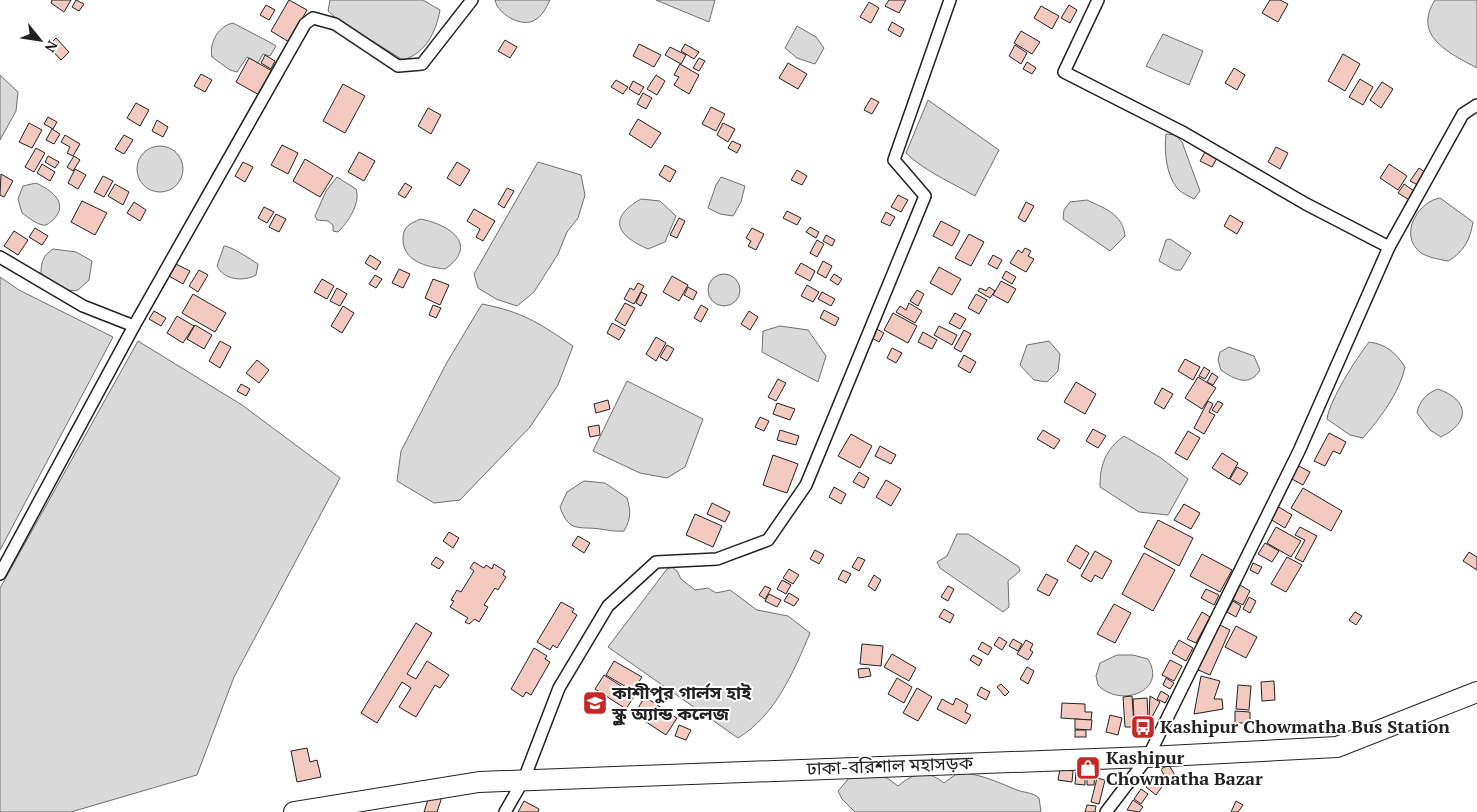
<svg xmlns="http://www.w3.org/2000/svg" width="1477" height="812" viewBox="0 0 1477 812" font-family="'PT Serif','Noto Sans Bengali',serif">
<rect width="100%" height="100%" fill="#fff"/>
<g fill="#d9d9d9" stroke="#6f6f6f">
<path d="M330 0H423L440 10C436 32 426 53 403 60L337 19 328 11Z"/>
<path d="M495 0H550C546 8 542 17 533 21 520 27 497 13 495 0Z"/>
<polygon points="656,0 715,0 709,22"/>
<path d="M1435 0H1477V68C1449 53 1412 36 1435 0Z"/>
<path d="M233 23 273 44 276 46 270 56 263 54 258 63 247 57 237 72 230 70 212 57C209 43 218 26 233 23Z"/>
<polygon points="797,26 816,37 824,48 815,64 797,58 785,48"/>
<polygon points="1163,34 1203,51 1189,85 1146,66"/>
<polygon points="0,75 18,92 16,111 0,140"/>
<path d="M928 100 999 150 975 196C952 183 923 170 906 153Z"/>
<path d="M1166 134 1176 135 1182 142 1200 191 1194 199C1189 196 1181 193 1177 188 1166 174 1164 151 1166 134Z"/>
<circle cx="160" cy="169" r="23"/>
<polygon points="538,162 581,175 585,195 578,218 567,232 558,254 534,292 517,306 496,299 478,288 474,274"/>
<path d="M337 177 356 189C361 203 348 222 338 232L333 231V225L328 221 317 220 315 216 326 191Z"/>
<polygon points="721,177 745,186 741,202 733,216 720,214 708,208 716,185"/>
<path d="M36 183C51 190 70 203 53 220 50 222 47 226 43 225 36 224 28 217 22 213L18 199 23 186Z"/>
<path d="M1440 198 1473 222C1470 240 1464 252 1448 261 1438 259 1422 257 1416 248 1401 230 1420 201 1440 198Z"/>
<path d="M641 199 660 201 676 216 665 242 648 249C618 236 606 219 641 199Z"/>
<path d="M1087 200C1104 208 1123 214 1125 236L1110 251 1063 219 1064 210 1070 202Z"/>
<path d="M420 219C449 224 480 245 445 269 426 267 403 261 403 239 403 226 410 224 420 219Z"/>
<polygon points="1170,239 1191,253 1181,270 1175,270 1159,261 1166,240"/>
<path d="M224 246C231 246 250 259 258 264L256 275C243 282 224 280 217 266Z"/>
<path d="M53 249 76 252 92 261 89 280 78 290C65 293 50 282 41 273 41 261 44 255 53 249Z"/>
<circle cx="724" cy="290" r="16"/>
<polygon points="0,277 19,290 113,337 0,550"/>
<path d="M482 304C523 312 539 323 573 346L558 385 530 427 460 500 434 503 397 481 401 451 446 364Z"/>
<polygon points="780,326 808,330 826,356 818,382 762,352 763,331"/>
<polygon points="138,341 242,405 340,478 234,677 197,775 71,812 0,812 0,588"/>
<polygon points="1049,341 1060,354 1058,371 1047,382 1034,380 1020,365 1027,345"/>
<path d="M1369 342C1386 344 1396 353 1405 367 1399 394 1380 418 1363 438L1350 435 1327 419C1330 399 1356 359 1369 342Z"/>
<path d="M1229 347 1254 356 1260 370C1250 387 1235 380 1221 370L1218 360 1220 352Z"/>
<polygon points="627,381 703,419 685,467 667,478 640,473 593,451"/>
<path d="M1438 389C1469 400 1471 422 1441 437L1430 430 1417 413C1419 401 1427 393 1438 389Z"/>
<path d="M1124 436 1161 458 1188 479 1168 515 1139 512 1100 487C1100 465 1105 450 1124 436Z"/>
<path d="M584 481 605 483 627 498C631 511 631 519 624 531 615 532 608 530 600 529 578 526 569 533 560 507L567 492Z"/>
<polygon points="957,534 968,534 1019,567 1020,571 1008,581 1009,607 1003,612 940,568 937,562 947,556"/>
<path d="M672 567 677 571 681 579 695 590 708 588 716 593 730 590 757 610 788 616 810 633C794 671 775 716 738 738L608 647 667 569Z"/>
<path d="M1117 655H1133L1148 659C1168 692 1119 708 1098 685L1096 676 1100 663Z"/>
<path d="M861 771 887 778 898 786C915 772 926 769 944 783L959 772C983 775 995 781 1017 790 1025 793 1032 792 1039 798L1041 812H855L842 799 838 791 849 778Z"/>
</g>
<g fill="#f3c9c0" stroke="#222">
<polygon points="52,0 71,0 64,12 51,3"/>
<polygon points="76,0 84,4 79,11 72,7"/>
<polygon points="289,0 307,10 289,42 271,31"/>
<polygon points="889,0 906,0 899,13 885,6"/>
<polygon points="1270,0 1280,0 1288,4 1278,22 1262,13"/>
<polygon points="869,2 879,8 871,23 860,17"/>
<polygon points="266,5 275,10 269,20 260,15"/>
<polygon points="1069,5 1077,10 1070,23 1061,18"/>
<polygon points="1041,6 1059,16 1052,29 1034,18"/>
<polygon points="892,22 904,29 900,37 888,30"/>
<polygon points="1021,31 1040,42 1032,54 1014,43"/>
<polygon points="56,38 69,52 61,60 48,46"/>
<polygon points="505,40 517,47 510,58 498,51"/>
<polygon points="639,44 661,55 654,67 633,56"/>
<polygon points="685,44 699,52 694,59 681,51"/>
<polygon points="1015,45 1027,53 1021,64 1009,56"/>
<polygon points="670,47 686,55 681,64 665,55"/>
<polygon points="1343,54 1360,64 1345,91 1328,81"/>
<polygon points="265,55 275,61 271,69 261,63"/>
<polygon points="249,58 274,72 261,96 236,82"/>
<polygon points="699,58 705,61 699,71 693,68"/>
<polygon points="1027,62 1036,68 1032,74 1023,69"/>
<polygon points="788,63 807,74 798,89 779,78"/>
<polygon points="680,64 699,75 689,94 674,85 679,77 674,75"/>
<polygon points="1234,68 1245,75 1237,90 1225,83"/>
<polygon points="201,74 212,80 205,92 194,86"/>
<polygon points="656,75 665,81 657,95 647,89"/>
<polygon points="1360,79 1373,87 1363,105 1349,97"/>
<polygon points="616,80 628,87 623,94 611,87"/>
<polygon points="633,81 644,87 639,95 629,89"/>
<polygon points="1382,82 1393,89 1381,108 1370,100"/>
<polygon points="343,84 365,96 345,133 323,121"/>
<polygon points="643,93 652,98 646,109 637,104"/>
<polygon points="871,98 879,102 872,114 864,110"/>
<polygon points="136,103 149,110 140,126 127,118"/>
<polygon points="711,107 725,114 716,131 702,124"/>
<polygon points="428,108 441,115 431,134 418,126"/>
<polygon points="48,117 57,122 53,129 44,124"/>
<polygon points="638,119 661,133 651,148 629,134"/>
<polygon points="157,120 168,127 163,137 152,131"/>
<polygon points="29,123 42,130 32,148 19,142"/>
<polygon points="723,123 735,129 728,142 717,135"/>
<polygon points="52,129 60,134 54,144 46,140"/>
<polygon points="65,135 80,144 73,156 67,153 70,147 61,142"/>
<polygon points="124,135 133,140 124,154 115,149"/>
<polygon points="732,141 741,145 737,153 728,148"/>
<polygon points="282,145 298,153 288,174 271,165"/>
<polygon points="1276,147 1288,153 1280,169 1268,162"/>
<polygon points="36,148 45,153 34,172 25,167"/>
<polygon points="359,152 375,161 364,181 348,172"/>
<polygon points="1205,152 1217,158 1212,167 1200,161"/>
<polygon points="48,156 59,162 55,168 45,162"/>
<polygon points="74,156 80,160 73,171 67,167"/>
<polygon points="305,159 333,176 320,197 293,181"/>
<polygon points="243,162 253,167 245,182 235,176"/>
<polygon points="457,162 470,170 460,186 447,178"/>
<polygon points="42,164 55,172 50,181 37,173"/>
<polygon points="1389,164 1407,176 1398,190 1380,178"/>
<polygon points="665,165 676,171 670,182 659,175"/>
<polygon points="1419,168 1426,173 1418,185 1410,181"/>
<polygon points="75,169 86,175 78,189 68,183"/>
<polygon points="797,170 807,176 802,185 791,180"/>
<polygon points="1,174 13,181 4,197 0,195"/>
<polygon points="103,176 113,181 104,197 94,192"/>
<polygon points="405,183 412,187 405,198 398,194"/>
<polygon points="115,184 129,192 123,205 108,196"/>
<polygon points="1404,184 1417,193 1411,201 1398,193"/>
<polygon points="507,188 514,191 504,208 498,204"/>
<polygon points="898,195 908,200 901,212 891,207"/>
<polygon points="82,201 107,213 95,235 71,222"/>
<polygon points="134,202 146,210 140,221 127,213"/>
<polygon points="1026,202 1034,206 1025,222 1018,218"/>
<polygon points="264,207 274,212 267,223 258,218"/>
<polygon points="474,209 495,221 483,241 476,237 480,229 467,221"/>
<polygon points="787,211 801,218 797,225 783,218"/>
<polygon points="886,212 895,217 890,226 881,222"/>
<polygon points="276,214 286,219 279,232 269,227"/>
<polygon points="1230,215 1243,223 1237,234 1224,226"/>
<polygon points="679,218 685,221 677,238 670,235"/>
<polygon points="941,221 960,231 952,246 933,236"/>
<polygon points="810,227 819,232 816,238 806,232"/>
<polygon points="35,228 48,236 42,245 29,237"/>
<polygon points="752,228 764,234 756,250 748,246 751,241 746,238"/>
<polygon points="14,231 28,240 18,255 4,246"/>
<polygon points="969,234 984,242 971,266 955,258"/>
<polygon points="826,235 835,240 832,246 823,241"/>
<polygon points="817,240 824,244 817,257 810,253"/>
<polygon points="1025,248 1031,251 1028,256 1034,259 1026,272 1010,263 1018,250 1022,253"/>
<polygon points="370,255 381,262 376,270 365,263"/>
<polygon points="993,255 1002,260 997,269 988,264"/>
<polygon points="823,261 832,266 826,278 817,273"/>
<polygon points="801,263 815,271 810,281 795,273"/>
<polygon points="176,264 190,271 183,284 169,276"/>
<polygon points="939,267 961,279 952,295 930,283"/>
<polygon points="399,269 410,274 403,288 392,283"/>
<polygon points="199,270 208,275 198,292 189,286"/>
<polygon points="1006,271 1016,277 1012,284 1002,278"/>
<polygon points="834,274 842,279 838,285 830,280"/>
<polygon points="375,275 382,279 376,288 369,284"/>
<polygon points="672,276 688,285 679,301 663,292"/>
<polygon points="322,279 334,286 327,299 314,292"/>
<polygon points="433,279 449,285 440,305 425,298"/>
<polygon points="1001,281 1016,289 1008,303 993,295"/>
<polygon points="638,283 644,286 634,304 624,299 630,288 634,290"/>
<polygon points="807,285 819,292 813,302 801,296"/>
<polygon points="688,287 697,292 693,300 684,295"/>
<polygon points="989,287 995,291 990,298 978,291 980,288 986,291"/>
<polygon points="337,288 347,294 340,306 330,301"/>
<polygon points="917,290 924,294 918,306 910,301"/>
<polygon points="641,292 647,295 641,306 636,303"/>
<polygon points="822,292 835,299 831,306 818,299"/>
<polygon points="193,294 226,313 215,332 182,313"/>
<polygon points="976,294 987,300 979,314 968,308"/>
<polygon points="625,303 635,308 625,326 615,320"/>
<polygon points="909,303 922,311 915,323 896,312 900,306 906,310"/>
<polygon points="433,305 441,308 436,318 429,315"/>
<polygon points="701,305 708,309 701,322 694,318"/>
<polygon points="343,306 354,313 342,333 331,326"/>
<polygon points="824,310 839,318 835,326 820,318"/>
<polygon points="154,311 166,318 161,326 149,319"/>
<polygon points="749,311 758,317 750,330 741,324"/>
<polygon points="893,313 917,326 908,343 884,330"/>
<polygon points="955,313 966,319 960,329 949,323"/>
<polygon points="177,316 194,326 183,343 167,333"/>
<polygon points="612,323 625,330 619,340 607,333"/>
<polygon points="195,325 212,335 204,349 187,339"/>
<polygon points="939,326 957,335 952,345 934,335"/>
<polygon points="875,328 884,333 879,342 870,337"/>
<polygon points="964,330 971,334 961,352 954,348"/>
<polygon points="923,332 937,340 932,349 918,342"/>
<polygon points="656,337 666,343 656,361 646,354"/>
<polygon points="220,341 231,347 220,368 209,361"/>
<polygon points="667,345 674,349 667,361 660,357"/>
<polygon points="892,348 902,353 896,363 887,358"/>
<polygon points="964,355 976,362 970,373 958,366"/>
<polygon points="1185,359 1200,367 1193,380 1178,371"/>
<polygon points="257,360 269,370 259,383 246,373"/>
<polygon points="1204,367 1210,371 1205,379 1199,376"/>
<polygon points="1212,373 1218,377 1213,385 1207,382"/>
<polygon points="1198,377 1216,388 1202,409 1185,398"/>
<polygon points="778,379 786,383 776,401 768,397"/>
<polygon points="1076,382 1096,394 1085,414 1064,402"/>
<polygon points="241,384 250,389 246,396 237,391"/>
<polygon points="1162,388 1173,394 1164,409 1154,403"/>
<polygon points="608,400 610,409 596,413 594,404"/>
<polygon points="1208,401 1213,404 1209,412 1215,415 1204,434 1194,428"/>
<polygon points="1218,401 1223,404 1217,413 1212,410"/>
<polygon points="777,403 795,409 790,420 773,414"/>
<polygon points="760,417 769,421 764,431 755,427"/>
<polygon points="599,425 600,435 590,437 588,427"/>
<polygon points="1093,429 1106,436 1098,448 1086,441"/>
<polygon points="780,430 799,436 796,445 777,440"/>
<polygon points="1043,430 1060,440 1054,449 1037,439"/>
<polygon points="1188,431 1200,438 1187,460 1175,453"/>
<polygon points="1329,433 1346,442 1340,454 1333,451 1325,466 1314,461"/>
<polygon points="851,434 872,446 860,468 838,456"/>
<polygon points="880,446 896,455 891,464 875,456"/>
<polygon points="1222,453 1238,463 1229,479 1212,468"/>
<polygon points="773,455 798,464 787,493 763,485"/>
<polygon points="1297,465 1310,472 1303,485 1290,478"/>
<polygon points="1237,467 1248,473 1240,485 1230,479"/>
<polygon points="859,472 869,478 864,488 853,482"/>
<polygon points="886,480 901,489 891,506 876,497"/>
<polygon points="834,487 846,494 841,504 829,497"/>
<polygon points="1303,488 1342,511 1331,531 1291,508"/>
<polygon points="712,503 730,512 725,522 707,514"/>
<polygon points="1184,504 1200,513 1191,529 1174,520"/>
<polygon points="1277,506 1292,515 1285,528 1270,519"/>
<polygon points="695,514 722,526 713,547 686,535"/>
<polygon points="1158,520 1193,538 1179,566 1144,547"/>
<polygon points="1276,527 1301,541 1291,557 1267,543"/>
<polygon points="1300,527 1317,536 1303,562 1295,558 1305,540 1295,535"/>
<polygon points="449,532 459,538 453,548 443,541"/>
<polygon points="578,536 590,543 584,553 572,545"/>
<polygon points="1265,543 1279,551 1272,562 1258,554"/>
<polygon points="1076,545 1089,553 1080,569 1067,561"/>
<polygon points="815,550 824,555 819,564 810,559"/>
<polygon points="1095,551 1112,561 1102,579 1095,575 1091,582 1081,576"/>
<polygon points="1469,552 1477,557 1477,570 1463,561"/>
<polygon points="1144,553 1175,570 1153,611 1122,594"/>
<polygon points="1202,554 1232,570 1220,592 1190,576"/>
<polygon points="436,557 444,562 439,569 431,564"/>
<polygon points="858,557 865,560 859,571 852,567"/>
<polygon points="1287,557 1302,565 1286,592 1271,584"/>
<polygon points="474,562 484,568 486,565 492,569 494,564 505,571 503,575 506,577 498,590 495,588 484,605 488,607 479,622 475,619 469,624 465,622 468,618 450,607 454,601 451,600 457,590 461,592 474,571 470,568"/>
<polygon points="1253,563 1262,567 1258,574 1250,570"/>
<polygon points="789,569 799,575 793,584 783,578"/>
<polygon points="843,570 851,574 846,583 838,579"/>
<polygon points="1046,574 1058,580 1049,596 1037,590"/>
<polygon points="874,575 881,580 875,591 868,586"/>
<polygon points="782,580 791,585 786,594 777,589"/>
<polygon points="1240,585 1250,591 1243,605 1233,600"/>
<polygon points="765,586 771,589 765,599 759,595"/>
<polygon points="948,586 954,589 948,601 941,597"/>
<polygon points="1206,589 1219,595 1214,605 1201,598"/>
<polygon points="789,593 799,599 794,606 784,601"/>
<polygon points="769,594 781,600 777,607 765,601"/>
<polygon points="1249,597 1256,601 1250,613 1243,609"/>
<polygon points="1233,601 1241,606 1236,617 1227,612"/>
<polygon points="561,602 574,609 572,612 577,615 557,648 553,645 550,650 537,642"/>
<polygon points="1114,604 1131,613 1115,643 1097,634"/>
<polygon points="944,609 954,615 950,623 939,617"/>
<polygon points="1202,612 1210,617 1196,643 1187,639"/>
<polygon points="1355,612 1362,616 1356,625 1349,620"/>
<polygon points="416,623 432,633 407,674 416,679 427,661 449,675 440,688 435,685 416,717 399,707 411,688 402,682 377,723 361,713"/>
<polygon points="1218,624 1230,630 1210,675 1196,669"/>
<polygon points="1236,626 1257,637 1246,658 1225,647"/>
<polygon points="999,637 1007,642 1002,650 994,645"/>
<polygon points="1013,639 1022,644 1018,651 1009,646"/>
<polygon points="1026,640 1033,644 1030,650 1033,652 1028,660 1017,654"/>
<polygon points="1179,640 1193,648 1186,661 1172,653"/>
<polygon points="982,642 992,648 988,655 978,649"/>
<polygon points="862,644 883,646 881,666 860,664"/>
<polygon points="534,648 547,656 545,659 550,662 531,695 526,692 523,697 511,689"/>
<polygon points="892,654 916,668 909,681 884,667"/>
<polygon points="973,655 982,660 979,666 970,660"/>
<polygon points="1170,660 1182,666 1174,681 1162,675"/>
<polygon points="614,661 642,677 633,691 606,675"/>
<polygon points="1027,667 1034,671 1028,684 1020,679"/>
<polygon points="869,668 871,676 859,678 858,669"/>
<polygon points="604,675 635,695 626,709 595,689"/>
<polygon points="1201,676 1220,681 1214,699 1222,699 1223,709 1194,714"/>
<polygon points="897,678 912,687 904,703 888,694"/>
<polygon points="1166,678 1174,683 1170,689 1163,685"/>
<polygon points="1274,681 1275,700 1262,701 1261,682"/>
<polygon points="1001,684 1009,692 1005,696 997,687"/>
<polygon points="1238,685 1251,686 1249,710 1236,709"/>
<polygon points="981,687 990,692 986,700 977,695"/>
<polygon points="917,688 932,697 918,721 903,713"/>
<polygon points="1161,691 1169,696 1165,703 1157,699"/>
<polygon points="1132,696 1134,727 1125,727 1123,697"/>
<polygon points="1150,696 1160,702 1151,719 1149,718"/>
<polygon points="645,697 677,718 666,735 634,714"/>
<polygon points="956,698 968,705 965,712 971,715 966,724 937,709 942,699 953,705"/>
<polygon points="1147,698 1148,717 1134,718 1133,699"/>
<polygon points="1062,703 1085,704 1085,712 1092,712 1091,720 1061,718"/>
<polygon points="1235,711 1250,712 1250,723 1235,723"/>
<polygon points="1110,715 1122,718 1118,735 1106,732"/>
<polygon points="1075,719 1092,720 1091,730 1075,729"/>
<polygon points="679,725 691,730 686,740 675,736"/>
<rect x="1075" y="730" width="11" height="7"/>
<polygon points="307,748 310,762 317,760 321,777 297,782 291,751"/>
<polygon points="1169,765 1176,777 1167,782 1161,769"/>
<polygon points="1060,769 1073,771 1072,782 1058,780"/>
<polygon points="1076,772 1085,772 1085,785 1075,784"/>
<polygon points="1087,772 1095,772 1094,785 1087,785"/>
<polygon points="1154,776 1164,784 1156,795 1146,787"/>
<polygon points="1097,778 1105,780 1099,804 1091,802"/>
<polygon points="1141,789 1148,794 1141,804 1134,799"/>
<polygon points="431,790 443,794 437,812 424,812"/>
<polygon points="1133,800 1143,807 1139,812 1127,810"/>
<polygon points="524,801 539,809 538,812 518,812"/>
<polygon points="1236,801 1243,805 1238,812 1231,812"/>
<polygon points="1087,805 1096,806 1095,812 1085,812"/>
</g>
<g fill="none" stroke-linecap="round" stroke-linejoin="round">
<defs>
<g id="minor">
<polyline points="1098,0 1064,72 1184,133 1306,204 1389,247"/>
<polyline points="0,257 83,306 134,326"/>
<polyline points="0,574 134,326 305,24 313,18 335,24 398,66 422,64 472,0"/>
<polyline points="505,812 524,779 559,688 608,606 656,562 717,559 768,540 806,485 925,196 894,160 950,0"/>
<polyline points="1106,812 1148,757 1299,451 1389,247 1463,114 1477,105"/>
</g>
<polyline id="trunk" points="294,812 479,782 1148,757 1337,747 1477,692"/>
</defs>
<use href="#minor" stroke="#222" stroke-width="14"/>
<use href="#trunk" stroke="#222" stroke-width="22"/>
<use href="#minor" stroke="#fff" stroke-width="11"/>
<use href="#trunk" stroke="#fff" stroke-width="20"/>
</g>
<defs>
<symbol id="school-square" viewBox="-11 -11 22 22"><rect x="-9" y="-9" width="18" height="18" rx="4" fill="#c62828" stroke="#fff"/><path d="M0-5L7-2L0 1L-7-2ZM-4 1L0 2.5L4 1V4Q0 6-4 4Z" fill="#fff"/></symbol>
<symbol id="bus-square" viewBox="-11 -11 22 22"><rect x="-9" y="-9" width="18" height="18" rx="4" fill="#c62828" stroke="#fff"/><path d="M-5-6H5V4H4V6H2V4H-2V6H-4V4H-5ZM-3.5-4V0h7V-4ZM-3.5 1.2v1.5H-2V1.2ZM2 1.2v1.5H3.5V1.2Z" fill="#fff"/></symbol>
<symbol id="shop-square" viewBox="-11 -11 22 22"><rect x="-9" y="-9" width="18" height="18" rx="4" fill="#c62828" stroke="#fff"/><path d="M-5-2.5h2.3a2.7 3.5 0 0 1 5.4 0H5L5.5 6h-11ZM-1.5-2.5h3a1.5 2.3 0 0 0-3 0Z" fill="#fff"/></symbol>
</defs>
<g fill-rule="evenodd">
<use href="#school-square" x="581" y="689" width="28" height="28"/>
<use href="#bus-square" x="1129" y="713" width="28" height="28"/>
<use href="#shop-square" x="1074" y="754" width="28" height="28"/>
</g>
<g text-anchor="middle" stroke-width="4" stroke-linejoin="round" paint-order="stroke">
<g font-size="18" font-weight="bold" fill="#222" stroke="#fff" text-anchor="start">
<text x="612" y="699">কাশীপুর গার্লস হাই<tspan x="612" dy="21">স্কুল অ্যান্ড কলেজ</tspan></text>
<text x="1160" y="733">Kashipur Chowmatha Bus Station</text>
<text x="1106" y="764">Kashipur<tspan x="1106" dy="21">Chowmatha Bazar</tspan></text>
</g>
<g font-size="18" fill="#222" stroke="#fff">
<text transform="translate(890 766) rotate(-2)" y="6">ঢাকা-বরিশাল মহাসড়ক</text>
</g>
</g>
<g transform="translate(40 40) rotate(120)" stroke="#ffffff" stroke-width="4" paint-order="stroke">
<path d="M0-4L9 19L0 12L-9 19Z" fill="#222222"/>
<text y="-8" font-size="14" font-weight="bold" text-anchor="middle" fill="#222222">N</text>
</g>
</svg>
